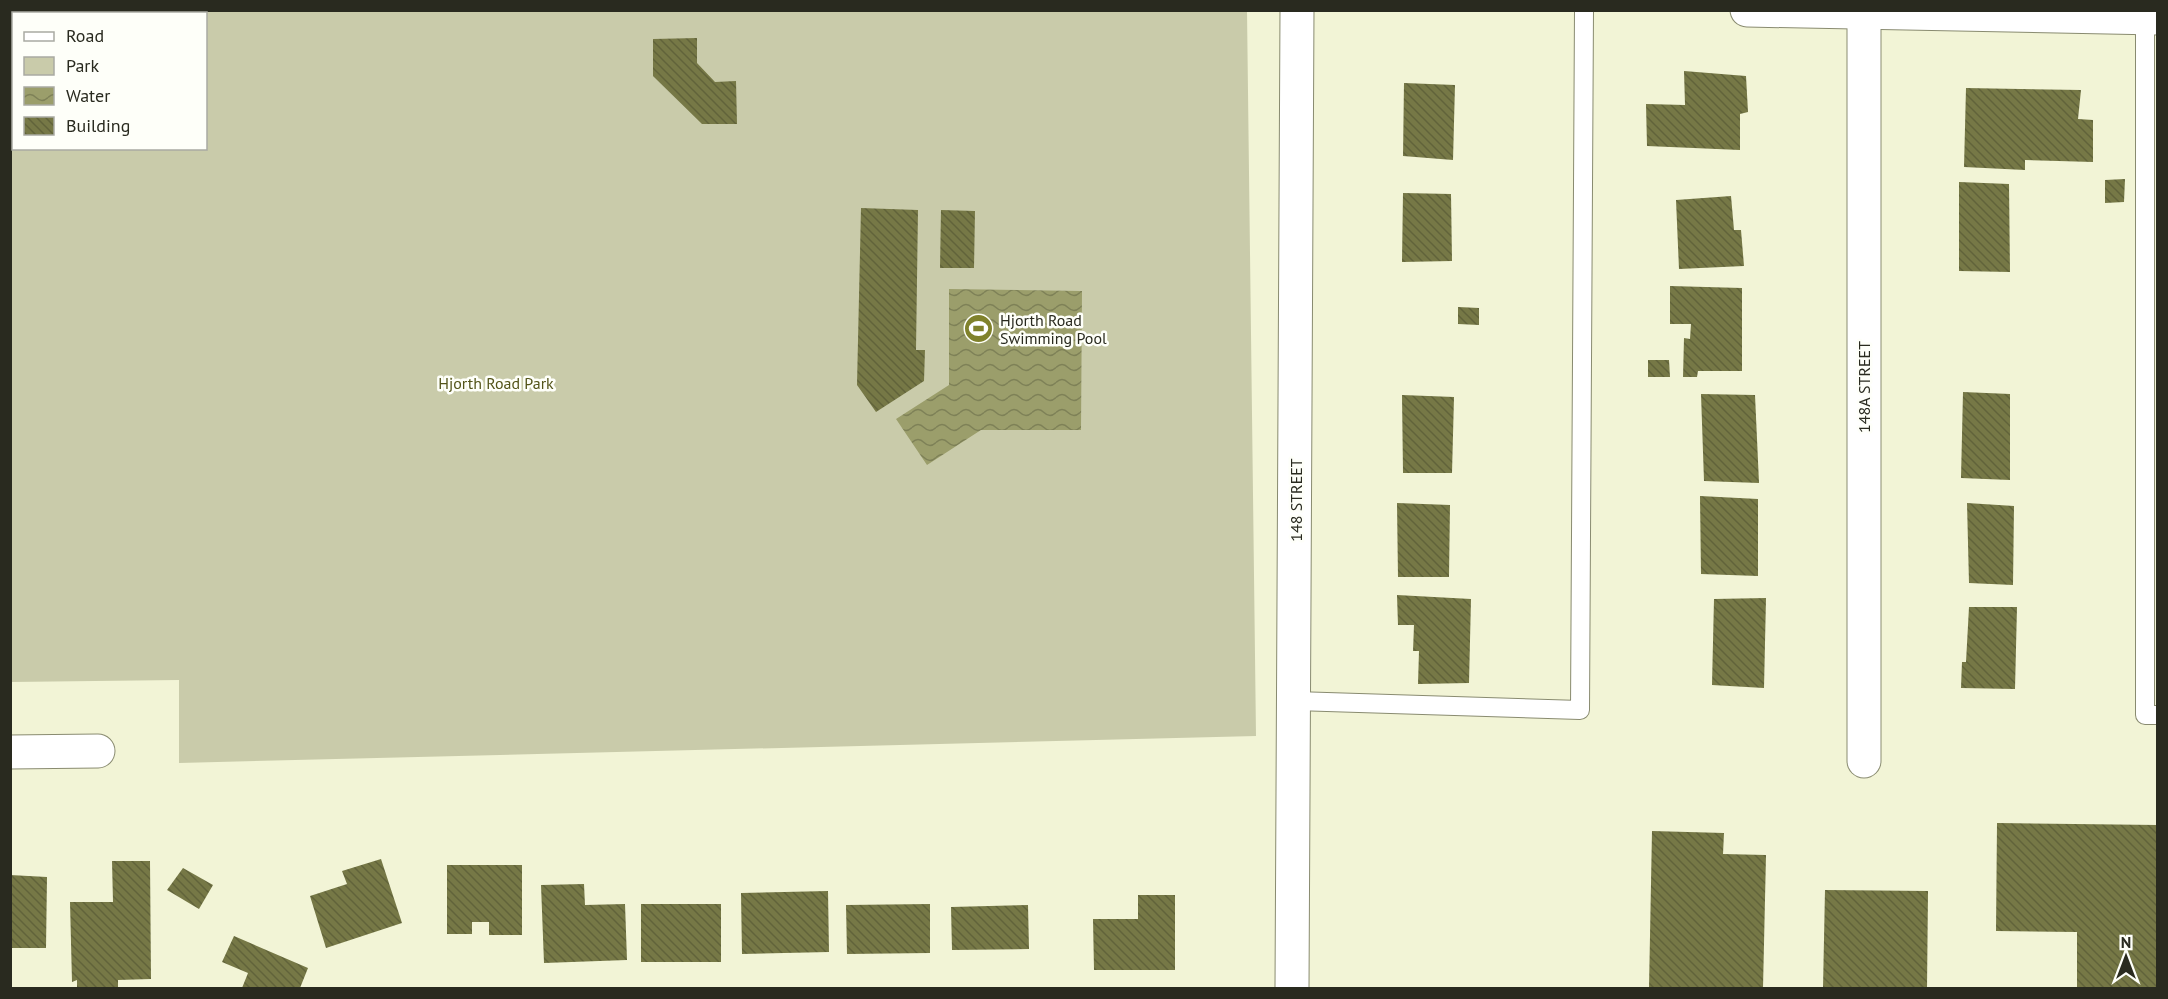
<svg xmlns="http://www.w3.org/2000/svg" width="2168" height="999" viewBox="0 0 2168 999" font-family="'PT Sans',sans-serif">
<defs>
<pattern id="water-waves" width="16" height="10" patternUnits="userSpaceOnUse" patternTransform="scale(1.5)"><rect width="16" height="10" fill="#9b9e6b"/><path d="M0 5q4-4 8 0t8 0" fill="none" stroke="#7e8157"/></pattern>
<pattern id="building-back-hatch" width="6" height="6" patternUnits="userSpaceOnUse" patternTransform="scale(1.5)"><rect width="6" height="6" fill="#767846"/><path d="M-1 5l2 2M0 0l6 6M5-1l2 2" fill="none" stroke="#61633a"/></pattern>
</defs>
<rect width="100%" height="100%" fill="#f2f4d6"/>
<path fill="#c9cbaa" fill-rule="evenodd" d="M10 11H1247L1256 736 179 763V680L11 682ZM14 14H206V148H14Z"/>
<polygon fill="url(#water-waves)" points="949,289 1082,291 1081,430 981,430 927,465 896,419 949,385"/>
<g fill="url(#building-back-hatch)">
<polygon points="697,38 697,63 715,82 736,81 737,124 702,124 653,76 653,39"/>
<polygon points="1684,71 1746,76 1748,112 1740,114 1740,150 1647,146 1646,104 1685,105"/>
<polygon points="1404,83 1455,85 1453,160 1403,156"/>
<polygon points="1966,88 2081,90 2078,119 2093,120 2093,162 2025,160 2025,170 1964,167"/>
<polygon points="2125,179 2124,202 2105,203 2105,180"/>
<polygon points="1959,182 2009,184 2010,272 1959,271"/>
<polygon points="1403,193 1451,194 1452,261 1402,262"/>
<polygon points="1731,196 1734,230 1741,230 1744,266 1679,269 1676,200"/>
<polygon points="861,208 918,210 916,350 925,350 924,381 876,412 857,385"/>
<polygon points="941,210 975,211 974,268 940,268"/>
<polygon points="1670,286 1742,288 1742,371 1698,371 1697,377 1683,377 1684,338 1690,339 1691,324 1670,324"/>
<polygon points="1458,307 1479,308 1479,325 1458,324"/>
<polygon points="1648,360 1669,360 1670,377 1648,377"/>
<polygon points="1963,392 2010,394 2010,480 1961,478"/>
<polygon points="1701,394 1755,395 1759,483 1704,481"/>
<polygon points="1402,395 1454,397 1452,473 1403,473"/>
<polygon points="1700,496 1758,499 1758,576 1701,574"/>
<polygon points="1397,503 1450,505 1449,577 1398,577"/>
<polygon points="1967,503 2014,506 2013,585 1969,583"/>
<polygon points="1397,595 1471,599 1469,683 1418,684 1419,651 1413,651 1414,625 1398,625"/>
<polygon points="1766,598 1764,688 1712,685 1714,599"/>
<polygon points="1969,607 2017,607 2015,689 1961,688 1962,662 1966,662"/>
<polygon points="1997,823 2158,825 2157,988 2077,988 2077,932 1996,931"/>
<polygon points="1652,831 1724,833 1723,854 1766,855 1763,988 1649,988"/>
<polygon points="381,859 402,923 326,948 310,896 347,884 342,871"/>
<polygon points="112,861 150,861 151,979 118,980 118,988 77,988 77,980 72,982 70,902 113,902"/>
<polygon points="447,865 522,865 522,935 489,935 489,922 472,922 472,934 447,934"/>
<polygon points="183,868 213,885 199,909 167,890"/>
<polygon points="10,875 47,877 46,948 10,948"/>
<polygon points="584,884 585,905 625,904 627,960 544,963 541,885"/>
<polygon points="1825,890 1928,891 1927,988 1823,988"/>
<polygon points="828,891 829,952 742,954 741,893"/>
<polygon points="1138,895 1175,895 1175,970 1094,970 1093,919 1138,919"/>
<rect x="641" y="904" width="80" height="58"/>
<polygon points="930,904 930,953 847,954 846,905"/>
<polygon points="1028,905 1029,949 952,950 951,907"/>
<polygon points="234,936 308,968 300,988 242,988 248,973 222,962"/>
</g>
<g fill="none" stroke-linecap="round" stroke-linejoin="round">
<defs>
<g id="service">
<polyline points="2145,18 2145,715 2158,715"/>
<polyline points="1295,701 1580,710 1584,10"/>
</g>
<g id="minor">
<polyline points="1747,10 2158,18"/>
<polyline points="1864,13 1864,761"/>
<polyline points="10,752 98,751"/>
</g>
<polyline id="secondary" points="1292,988 1297,10"/>
</defs>
<use href="#service" stroke="#898b70" stroke-width="20"/>
<use href="#minor" stroke="#898b70" stroke-width="35"/>
<use href="#secondary" stroke="#898b70" stroke-width="35"/>
<use href="#service" stroke="#fff" stroke-width="18"/>
<use href="#minor" stroke="#fff" stroke-width="33"/>
<use href="#secondary" stroke="#fff" stroke-width="33"/>
</g>
<defs>
<symbol id="stadium-disc" viewBox="-11 -11 22 22"><circle r="9.5" fill="#80822c" stroke="#fefff9"/><path d="M0-5a6.5 5 0 1 0 0 10a6.5 5 0 1 0 0-10ZM-3.5-1.8h7v3.6h-7Z" fill="#fff"/></symbol>
</defs>
<g fill-rule="evenodd">
<use href="#stadium-disc" x="962" y="312" width="33" height="33"/>
</g>
<g text-anchor="middle" stroke-width="5" stroke-linejoin="round" paint-order="stroke">
<g font-size="16" fill="#292a1f" stroke="#fefff9" text-anchor="start">
<text x="1000" y="326">Hjorth Road<tspan x="1000" dy="18">Swimming Pool</tspan></text>
</g>
<g font-size="16" fill="#535419" stroke="#fefff9">
<text x="496" y="389">Hjorth Road Park</text>
</g>
<g font-size="16" fill="#292a1f" stroke="#fefff9">
<text transform="translate(1864 387) rotate(-90)" y="6">148A STREET</text>
<text transform="translate(1296 500) rotate(-90)" y="6">148 STREET</text>
</g>
</g>
<rect width="2168" height="999" fill="none" stroke="#292a1f" stroke-width="24"/>
<rect x="12" y="12" width="195" height="138" fill="#fefff9" stroke="#a9aaa2" stroke-width="1.5"/>
<rect x="24" y="32" width="30" height="9" fill="#ffffff" stroke="#a9aaa2" stroke-width="1.5"/>
<text x="66" y="42" font-size="18" fill="#292a1f">Road</text>
<rect x="24" y="57" width="30" height="18" fill="#c9cbaa" stroke="#a9aaa2" stroke-width="1.5"/>
<text x="66" y="72" font-size="18" fill="#292a1f">Park</text>
<rect x="24" y="87" width="30" height="18" fill="url(#water-waves)" stroke="#a9aaa2" stroke-width="1.5"/>
<text x="66" y="102" font-size="18" fill="#292a1f">Water</text>
<rect x="24" y="117" width="30" height="18" fill="url(#building-back-hatch)" stroke="#a9aaa2" stroke-width="1.5"/>
<text x="66" y="132" font-size="18" fill="#292a1f">Building</text>
<g transform="translate(2126 957)" stroke="#fefff9" stroke-width="4.5" paint-order="stroke">
<path d="M0-4.5L10 22L0 15L-10 22Z" fill="#292a1f"/>
<text y="-9" font-size="16" font-weight="bold" text-anchor="middle" fill="#292a1f">N</text>
</g>
</svg>
